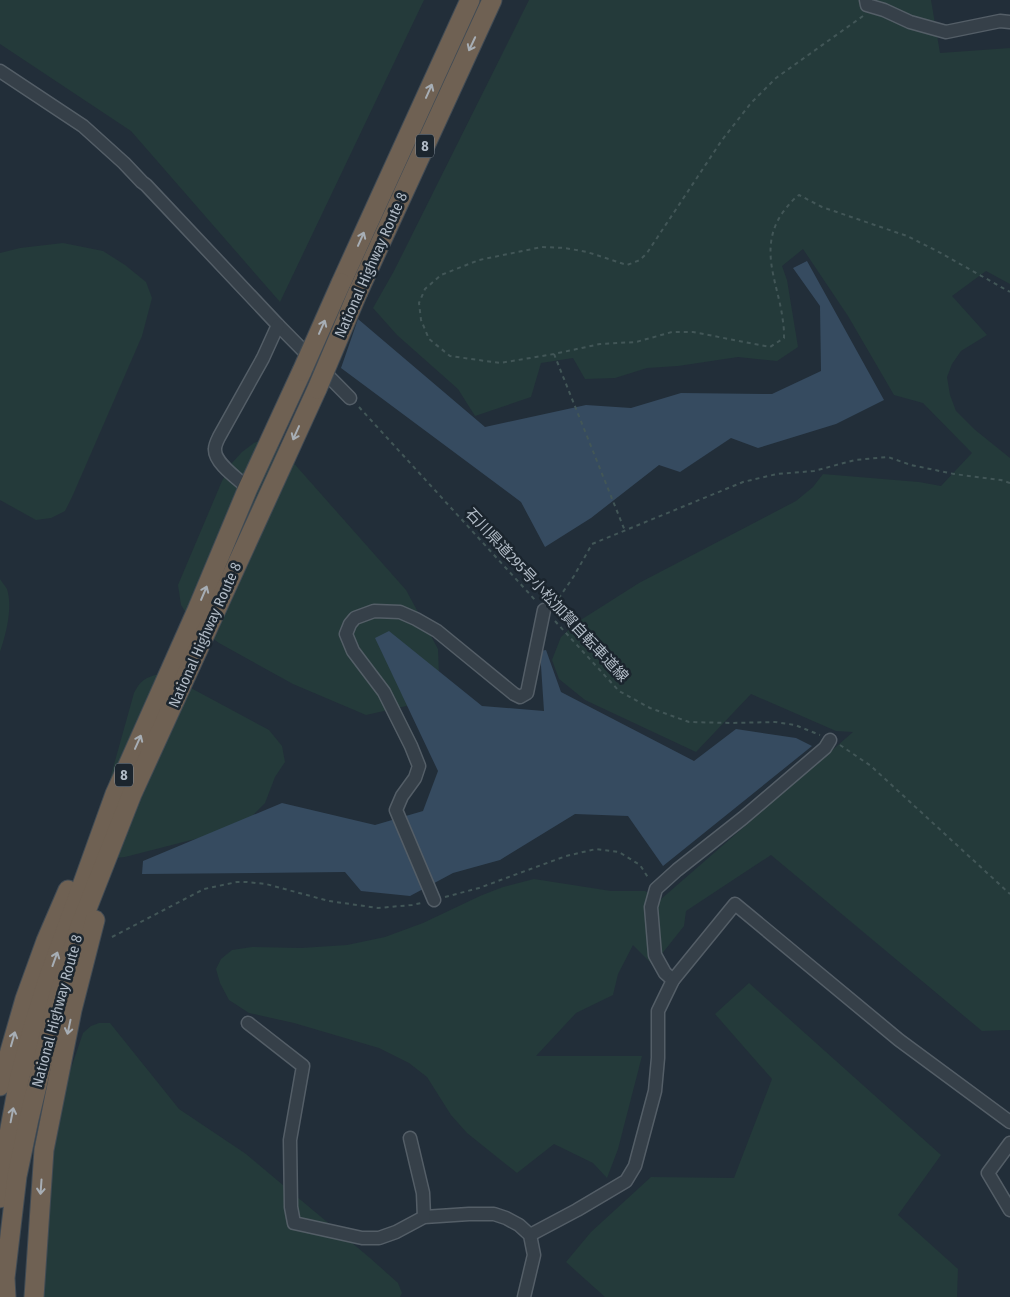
<svg xmlns="http://www.w3.org/2000/svg" width="1010" height="1297" viewBox="0 0 1010 1297" font-family="'Fira Sans Condensed','Noto Sans JP',sans-serif">
<rect width="100%" height="100%" fill="#222e39"/>
<g fill="#243a3a">
<polygon points="0,0 424,0 280,302 131,131 0,44"/>
<polygon points="529,0 931,0 940,53 1010,48 1010,284 986,271 952,296 987,335 961,351 952,364 947,377 950,395 956,411 974,429 1010,458 1010,1030 982,1031 771,855 686,911 684,926 653,965 633,945 618,974 613,995 576,1013 536,1056 642,1056 618,1149 607,1178 593,1163 554,1144 517,1173 467,1133 451,1115 427,1077 409,1063 379,1048 294,1023 249,1013 229,1000 220,983 216,969 221,959 232,950 252,947 301,948 347,945 385,937 423,923 480,896 503,887 534,879 611,891 645,891 660,900 853,732 836,731 751,694 696,752 585,700 559,679 552,660 561,637 576,623 639,583 796,501 813,487 823,474 919,482 941,486 972,453 923,403 894,395 848,316 803,249 782,266 787,280 798,347 777,361 738,357 678,366 647,368 615,378 585,379 573,358 541,363 531,397 475,416 458,389 397,335 373,308 394,271"/>
<polygon points="63,243 103,251 125,265 146,282 152,298 142,336 72,497 65,511 51,518 36,520 0,500 0,253 20,248"/>
<polygon points="266,438 275,442 406,590 438,649 439,675 420,703 366,715 293,684 219,643 193,624 181,605 178,585 222,481 232,463 242,452 254,443"/>
<path d="M0 579C2 582 5 586 7 589 13 608 6 634 0 652Z"/>
<path d="M163 673 269 730 282 746 285 762 275 777 265 803 251 817 203 837 125 857 104 859 96 829 134 693C142 678 147 677 163 673Z"/>
<polygon points="749,983 941,1155 898,1215 958,1269 957,1297 605,1297 566,1262 591,1232 651,1177 734,1178 772,1079 715,1014"/>
<polygon points="99,1023 110,1023 179,1109 246,1154 370,1258 398,1283 402,1293 400,1297 25,1297 25,1292 69,1074 83,1033 91,1026"/>
</g>
<g fill="#364b60">
<polygon points="807,261 884,400 836,424 758,448 731,438 680,472 659,465 591,518 545,547 521,502 341,368 358,319 485,427 586,405 631,408 681,393 772,394 821,371 820,306 793,268"/>
<polygon points="389,631 482,706 544,711 540,651 546,650 561,692 694,761 736,729 796,738 812,746 663,866 628,816 575,814 500,860 453,873 410,896 361,891 345,872 142,874 143,861 282,803 375,825 423,811 438,771 375,638"/>
</g>
<g fill="none" stroke-linecap="round" stroke-linejoin="round">
<defs>
<g id="minor">
<polyline points="866,0 867,5 884,10 910,22 946,32 1000,21 1010,22"/>
<polyline points="0,71 83,126 124,163 142,182 146,185 278,325 350,398"/>
<path d="M248 488C238 479 214 463 215 449 215 445 217 441 219 437L263 358 278 325"/>
<polyline points="434,900 396,810 402,796 415,778 419,766 411,746 384,692 353,651 346,634 350,624 355,618 374,611 400,612 416,619 437,631 514,694 520,697 527,693 544,610"/>
<polyline points="673,980 665,973 655,955 651,907 656,889 677,870 743,818 825,748 830,740"/>
<polyline points="248,1023 303,1066 290,1140 291,1207 294,1223 362,1238 379,1238 396,1232 424,1217 469,1214 494,1214 506,1218 519,1225 530,1235 534,1255 524,1297"/>
<polyline points="410,1138 423,1193 424,1217"/>
<polyline points="1010,1143 988,1173 1010,1210"/>
<polyline points="530,1235 577,1210 626,1181 635,1166 655,1091 658,1058 658,1011 673,980 735,904 899,1040 1010,1122"/>
</g>
<g id="highway">
<polyline points="341,283 470,0"/>
<polyline points="358,292 492,0"/>
<polyline points="0,1086 25,999 46,941 68,890"/>
<polyline points="0,1198 3,1166 19,1080 32,1031 47,982 79,894 115,794 129,763 197,610 248,488 302,371"/>
<polyline points="6,1297 5,1278 17,1176 29,1119 58,998 79,929 132,794 317,389"/>
<polyline points="34,1297 44,1150 72,1010 95,920"/>
</g>
</defs>
<use href="#minor" stroke="#545e67" stroke-width="15"/>
<use href="#highway" stroke="#414b54" stroke-width="21"/>
<g stroke="#425657" stroke-width="2" stroke-dasharray="4 4" stroke-linecap="butt">
<path d="M863 16 776 78 751 103 722 140 647 253 640 260 627 265 587 252 565 248 542 247 479 260 441 275 425 289 419 303 421 320 429 339 450 356 500 363 554 354 600 344 636 342 672 332H693L770 347 784 338C784 333 784 327 783 322 779 284 757 249 783 212 788 206 792 200 799 195L822 207 907 236 937 251 1010 292"/>
<polyline points="554,354 625,531"/>
<polyline points="359,407 536,601"/>
<polyline points="554,605 574,576 592,544 743,482 777,474 814,471 855,460 888,457 911,465 954,474 1001,480 1010,483"/>
<polyline points="555,621 619,691 650,708 689,722 731,723 775,722 795,725 820,735"/>
<polyline points="840,745 871,766 1010,894"/>
<polyline points="445,897 479,888 566,856 596,849 619,852 640,865 649,879"/>
<polyline points="112,937 204,889 237,882 247,882 266,884 329,901 378,908 412,905 421,903"/>
</g>
<use href="#minor" stroke="#364049" stroke-width="12"/>
<use href="#highway" stroke="#6f6153" stroke-width="19"/>
<defs>
<g id="highway-bridge">
<polyline points="302,371 341,283"/>
<polyline points="317,389 358,292"/>
</g>
</defs>
<use href="#highway-bridge" stroke="#414b54" stroke-width="21" stroke-linecap="butt"/>
<use href="#highway-bridge" stroke="#6f6153" stroke-width="19"/>
</g>
<defs><path id="oneway-shaft" d="M-6 0H5M1.5-3L5.5 0L1.5 3" fill="none" stroke-width="1.6" stroke-linecap="round" stroke-linejoin="round" transform="scale(1.25)"/></defs>
<g stroke="#a7aeb5">
<use href="#oneway-shaft" transform="translate(472 44) rotate(115)"/>
<use href="#oneway-shaft" transform="translate(429 91) rotate(-66)"/>
<use href="#oneway-shaft" transform="translate(361 239) rotate(-66)"/>
<use href="#oneway-shaft" transform="translate(322 327) rotate(-66)"/>
<use href="#oneway-shaft" transform="translate(296 433) rotate(114)"/>
<use href="#oneway-shaft" transform="translate(204 593) rotate(-67)"/>
<use href="#oneway-shaft" transform="translate(138 742) rotate(-66)"/>
<use href="#oneway-shaft" transform="translate(55 959) rotate(-70)"/>
<use href="#oneway-shaft" transform="translate(69 1027) rotate(102)"/>
<use href="#oneway-shaft" transform="translate(13 1039) rotate(-74)"/>
<use href="#oneway-shaft" transform="translate(12 1115) rotate(-79)"/>
<use href="#oneway-shaft" transform="translate(41 1187) rotate(94)"/>
</g>
<g text-anchor="middle" stroke-width="5" stroke-linejoin="round" paint-order="stroke">
<g fill="#1b252e" stroke="#848e98" stroke-width="1">
<rect x="416" y="134.5" width="18" height="23" rx="4"/>
<rect x="115" y="763.5" width="18" height="23" rx="4"/>
</g>
<g font-size="14" font-weight="bold" fill="#b1bbc6">
<text x="425" y="151">8</text>
<text x="124" y="780">8</text>
</g>
<g font-size="15" fill="#b1bbc6" stroke="#1b252e">
<text transform="translate(371 265) rotate(-66)" y="5">National Highway Route 8</text>
<text transform="translate(547 595) rotate(47)" y="5">石川県道295号小松加賀自転車道線</text>
<text transform="translate(205 635) rotate(-66)" y="5">National Highway Route 8</text>
<text transform="translate(57 1011) rotate(-75)" y="5">National Highway Route 8</text>
</g>
</g>
</svg>
